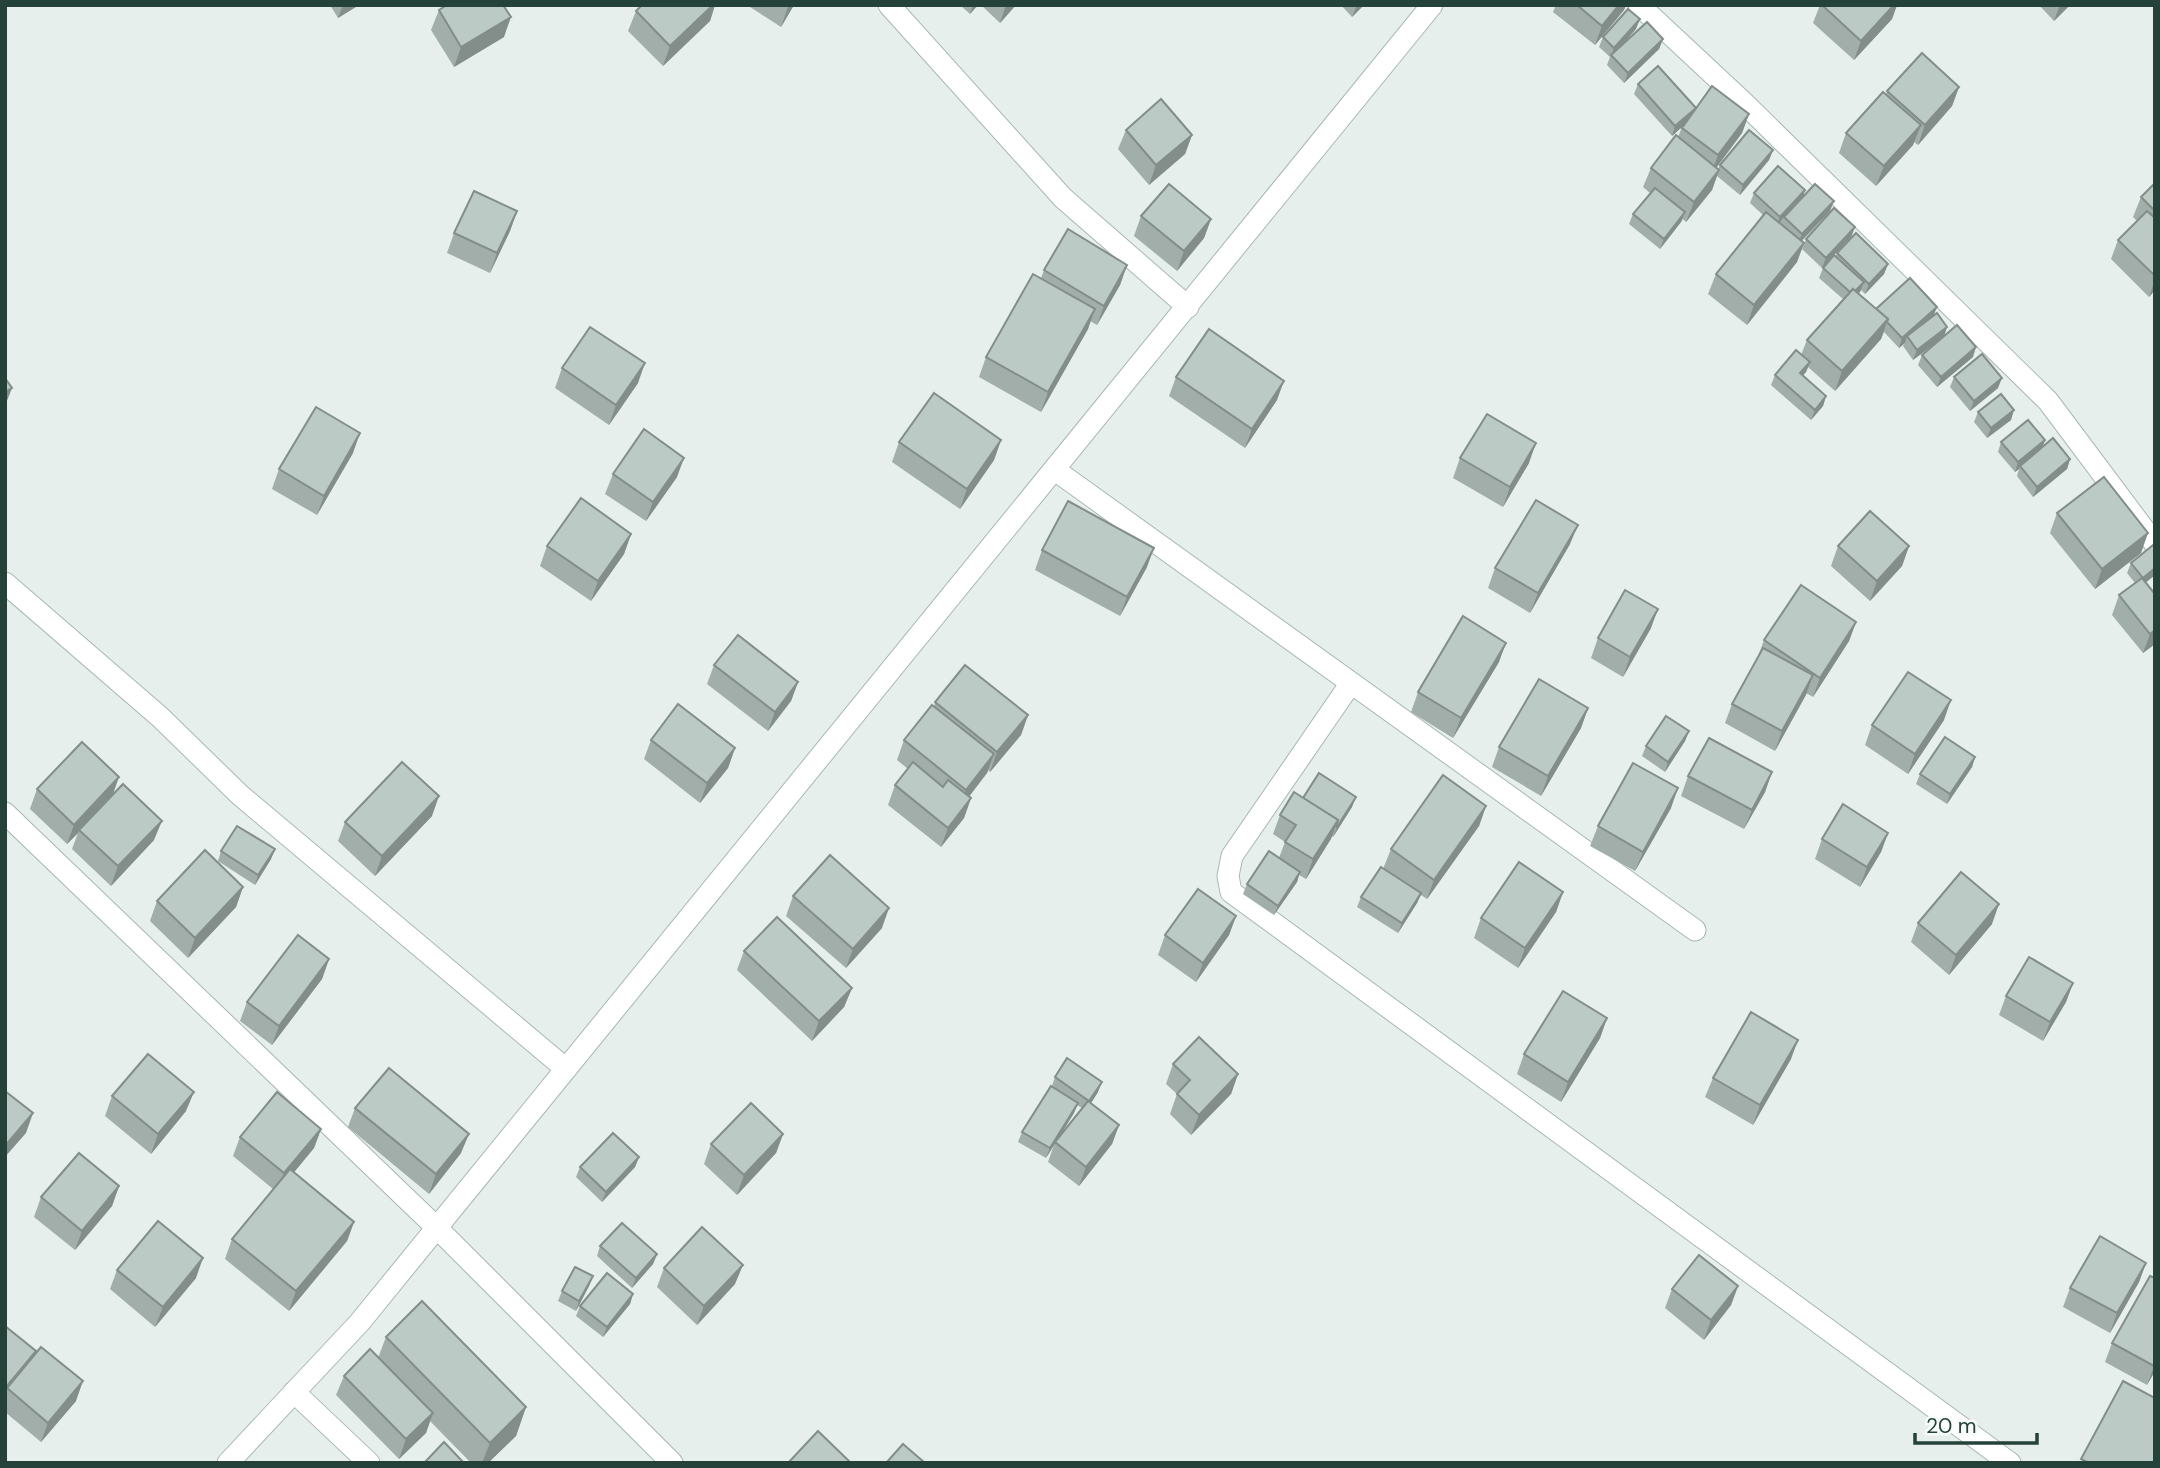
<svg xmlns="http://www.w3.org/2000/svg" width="2160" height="1468" viewBox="0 0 2160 1468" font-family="'DM Sans',sans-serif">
<rect width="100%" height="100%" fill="#e6efeb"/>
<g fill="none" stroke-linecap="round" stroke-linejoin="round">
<defs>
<g id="street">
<polyline points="889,5 1063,198 1188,307"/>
<polyline points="1639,5 1745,104 2048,401 2155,544"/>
<polyline points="1055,470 1695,930"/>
<polyline points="5,583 160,717 240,795 566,1069"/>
<polyline points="1351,683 1232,856 1228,876 1231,892 2010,1463"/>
<polyline points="5,813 437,1228 672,1463"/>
<polyline points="294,1392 369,1463"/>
<polyline points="228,1463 360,1322 1432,5"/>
</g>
</defs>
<use href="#street" stroke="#a8b8b2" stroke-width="23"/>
<use href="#street" stroke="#fff" stroke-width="21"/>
</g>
<g fill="#a1aea9" fill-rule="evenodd">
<polygon points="330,5 359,5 338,18"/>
<polygon points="642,5 715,5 710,21 663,66 628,31 636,11"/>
<polygon points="747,5 794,5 781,27"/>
<polygon points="960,5 978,5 970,14"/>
<polygon points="981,5 1016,5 1000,23"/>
<polygon points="1341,5 1364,5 1352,17"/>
<polygon points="1556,5 1626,5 1624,10 1595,45 1553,12"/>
<polygon points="1820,5 1897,5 1892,19 1854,60 1813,23"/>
<polygon points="2039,5 2070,5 2054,21"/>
<polygon points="439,10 504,37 454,67 431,30"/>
<polygon points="1636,29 1621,46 1663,39 1659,49 1624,83 1607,65 1610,57 1599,47 1603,37"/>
<polygon points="1638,84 1696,108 1749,114 1742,133 1716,168 1718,169 1720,165 1773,150 1769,160 1740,195 1717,176 1712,190 1686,222 1683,219 1681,222 1660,249 1629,224 1633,214 1650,193 1643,187 1651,168 1678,137 1682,127 1672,136 1634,94"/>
<polygon points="1959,87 1952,106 1918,145 1914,142 1913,145 1876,186 1839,153 1846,133 1886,94 1887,91"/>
<polygon points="1126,130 1192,135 1185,154 1149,185 1118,149"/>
<polygon points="2155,183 2155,290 2149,297 2111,259 2118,240 2137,221 2133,217 2141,197"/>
<polygon points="1805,190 1803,197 1830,211 1802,241 1804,243 1797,262 1747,325 1708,294 1716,274 1763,215 1750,203 1754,193"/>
<polygon points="517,211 510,231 490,273 447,253 454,233"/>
<polygon points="1141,216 1211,219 1204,238 1177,271 1134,236"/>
<polygon points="1855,227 1851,237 1822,268 1802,249 1806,239"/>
<polygon points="1837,253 1888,264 1884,274 1865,294 1861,290 1858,294 1876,309 1933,316 1944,336 1973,357 1937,387 1918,365 1922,355 1941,338 1913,360 1903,346 1905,343 1899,348 1884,332 1881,339 1835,391 1808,367 1806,372 1803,376 1826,396 1823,406 1811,420 1771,385 1775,375 1801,355 1807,340 1843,299 1819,278 1823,268 1835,257"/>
<polygon points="1127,265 1120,285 1097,325 1090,321 1088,329 1041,412 979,377 986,357 1041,278 1044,270"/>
<polygon points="562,368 638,383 609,425 555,388"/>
<polygon points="1176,377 1277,400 1245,448 1169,396"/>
<polygon points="1954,377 1998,388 1970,411 1950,387"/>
<polygon points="1978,412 2011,420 1987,438 1974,422"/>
<polygon points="1001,440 994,460 960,509 892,462 899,442"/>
<polygon points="2001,442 2070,459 2067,469 2033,497 2017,476 2019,469 2015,472 1998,452"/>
<polygon points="353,453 317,515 272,489 279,469"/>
<polygon points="1460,458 1529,463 1503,507 1453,478"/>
<polygon points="613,474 677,477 646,521 605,494"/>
<polygon points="2057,513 2141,553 2095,589 2050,533"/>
<polygon points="631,534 624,554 591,601 540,566 547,546"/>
<polygon points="1570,544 1530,613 1488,588 1495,568"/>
<polygon points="1838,546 1909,546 1902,566 1870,601 1831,566"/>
<polygon points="2155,547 2155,575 2145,583 2155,594 2155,644 2143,653 2112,615 2119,595 2135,583 2127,573 2131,563"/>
<polygon points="1042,550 1147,567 1120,616 1035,570"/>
<polygon points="1856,622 1849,641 1813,697 1806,693 1775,751 1725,723 1732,704 1757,659 1764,640"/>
<polygon points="1651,628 1623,677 1591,658 1598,638"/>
<polygon points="1499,662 1453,738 1411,712 1418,692"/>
<polygon points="714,665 798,682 791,701 768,731 707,684"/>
<polygon points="935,702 1028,715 1021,735 990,772 988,770 987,773 969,797 971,798 964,818 941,847 888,805 895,785 908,769 897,760 904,740 934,707"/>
<polygon points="1588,708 1581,728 1541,796 1492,767 1499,747"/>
<polygon points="1944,720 1908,774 1865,745 1872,725"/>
<polygon points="1689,731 1685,741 1665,772 1642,756 1646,746"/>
<polygon points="651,740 735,748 728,768 700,803 644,759"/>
<polygon points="1975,757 1972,767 1947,804 1916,784 1920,774"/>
<polygon points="1772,772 1765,792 1744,829 1681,796 1688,776"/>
<polygon points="37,789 154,840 111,886 72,849 78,833 67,844 30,809"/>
<polygon points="1303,798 1352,807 1333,837 1332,836 1306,879 1299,875 1297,882 1274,915 1243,894 1247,884 1279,858 1285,842 1273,834 1280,815"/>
<polygon points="1486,806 1479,826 1427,899 1421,895 1417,903 1398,933 1357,907 1361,897 1383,869 1391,849"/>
<polygon points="1671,808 1635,871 1590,846 1598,826"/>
<polygon points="432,816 375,876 338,841 345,822"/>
<polygon points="1888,833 1881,852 1860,887 1815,859 1822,839"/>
<polygon points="275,849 271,859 255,885 218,861 221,851"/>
<polygon points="243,887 236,907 188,958 150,921 157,901"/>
<polygon points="1563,892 1556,912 1518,968 1474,938 1481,918"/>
<polygon points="793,896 882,928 846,968 786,916"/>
<polygon points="1236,916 1229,935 1196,982 1158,955 1165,935"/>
<polygon points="1918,923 1992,924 1949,975 1911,942"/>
<polygon points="744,951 852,988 844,1007 812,1041 737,970"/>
<polygon points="329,959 322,979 272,1045 240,1021 247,1002"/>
<polygon points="2073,983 2066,1002 2043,1041 1999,1015 2006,996"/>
<polygon points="1607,1018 1600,1038 1561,1102 1517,1074 1524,1054"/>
<polygon points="1791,1059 1753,1125 1705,1097 1713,1078"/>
<polygon points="1173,1064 1238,1074 1231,1094 1191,1135 1170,1114 1177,1094 1166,1084"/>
<path d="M1055 1077 1098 1092 1091 1103 1119 1125 1112 1144 1079 1186 1048 1162 1054 1145 1046 1158 1018 1142 1022 1132 1052 1086ZM1077 1105 1082 1108 1058 1139 1074 1113Z"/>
<polygon points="112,1096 186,1111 151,1154 105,1116"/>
<polygon points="355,1108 461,1153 429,1194 348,1127"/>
<polygon points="321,1129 314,1148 294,1172 354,1222 347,1241 289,1311 225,1259 232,1239 273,1189 233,1156 240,1137"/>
<polygon points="783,1134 776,1153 737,1195 704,1164 711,1144"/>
<polygon points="639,1157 635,1167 602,1202 576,1177 580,1167"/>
<polygon points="119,1186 112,1206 75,1250 34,1217 41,1197"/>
<polygon points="600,1246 657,1254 653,1264 632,1288 597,1256"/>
<polygon points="2146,1263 2139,1282 2110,1333 2063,1307 2070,1288"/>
<polygon points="664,1268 735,1284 697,1325 657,1287"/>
<polygon points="117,1270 196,1278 155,1327 110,1289"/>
<polygon points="593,1276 589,1286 576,1311 558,1301 562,1291"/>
<polygon points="2155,1278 2155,1371 2147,1385 2105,1362 2112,1343"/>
<polygon points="1738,1286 1731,1305 1704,1340 1665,1308 1672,1289"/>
<polygon points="633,1294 630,1304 603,1337 576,1316 580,1306"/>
<polygon points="5,1326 76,1401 41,1442 5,1412"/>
<polygon points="386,1337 526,1407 516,1436 488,1463 471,1463 430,1421 426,1433 399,1459 336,1395 344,1376 378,1358"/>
</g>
<g fill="#838d89">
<polygon points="343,5 359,5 338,18"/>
<polygon points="713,5 715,5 710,21 663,66 670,46"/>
<polygon points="789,5 794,5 781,27 788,7"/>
<polygon points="973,5 978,5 970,14"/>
<polygon points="1006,5 1016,5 1000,23"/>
<polygon points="1357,5 1364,5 1352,17"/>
<polygon points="1619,5 1626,5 1624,10 1595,45 1602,26"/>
<polygon points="1894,5 1897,5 1892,19 1854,60 1861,41"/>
<polygon points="2060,5 2070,5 2054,21"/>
<polygon points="511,17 504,37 454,67 461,47"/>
<polygon points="1640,19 1636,29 1611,58 1614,48"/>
<polygon points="1663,39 1659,49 1624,83 1628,73"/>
<polygon points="1959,87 1952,106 1918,145 1925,125"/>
<polygon points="1696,108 1692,118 1672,136 1675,126"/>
<polygon points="1749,114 1742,133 1711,175 1718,155"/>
<polygon points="1921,125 1913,145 1876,186 1884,166"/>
<polygon points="1192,135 1185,154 1149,185 1156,165"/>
<polygon points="1773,150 1769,160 1740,195 1743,185"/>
<polygon points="1719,170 1712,190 1686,222 1694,202"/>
<polygon points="1805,190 1802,200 1784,217 1776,227 1780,217"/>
<polygon points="1834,201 1830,211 1798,244 1802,234"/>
<polygon points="517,211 510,231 490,273 497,253"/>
<polygon points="1685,212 1681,222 1660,249 1664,239"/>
<polygon points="1211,219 1204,238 1177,271 1184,251"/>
<polygon points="1855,227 1851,237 1822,268 1826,258"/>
<polygon points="1804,243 1797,262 1747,325 1754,305"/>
<polygon points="1888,264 1884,274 1865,294 1869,284"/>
<polygon points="1127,265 1120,285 1097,325 1104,306"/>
<polygon points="2155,280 2155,290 2149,297"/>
<polygon points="1864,282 1860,292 1849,304 1853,294"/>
<polygon points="1937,307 1933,317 1907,336 1905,343 1899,348 1902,338"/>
<polygon points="1095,309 1088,329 1041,412 1048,392"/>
<polygon points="1888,319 1881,339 1835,391 1842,371"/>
<polygon points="1947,327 1944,337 1913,360 1917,350"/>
<polygon points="1976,347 1973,357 1937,387 1941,377"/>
<polygon points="1810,362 1806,372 1796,383 1800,373"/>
<polygon points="645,363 638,383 609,425 616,405"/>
<polygon points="2002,378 1998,388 1970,411 1974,401"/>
<polygon points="1284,381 1277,400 1245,448 1252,429"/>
<polygon points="12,388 5,406 5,392"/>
<polygon points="1826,396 1823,406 1811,420 1815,410"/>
<polygon points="2014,410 2011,420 1987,438 1991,428"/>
<polygon points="360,433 353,453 317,515 324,496"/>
<polygon points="1001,440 994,460 960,509 967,489"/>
<polygon points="2045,440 2042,450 2020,466 2019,469 2015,472 2018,462"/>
<polygon points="1536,443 1529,463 1503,507 1510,487"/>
<polygon points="684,458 677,477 646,521 653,502"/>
<polygon points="2070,459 2067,469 2033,497 2037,487"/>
<polygon points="1578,525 1570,544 1530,613 1538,593"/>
<polygon points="2148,533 2141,553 2095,589 2102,569"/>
<polygon points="631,534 624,554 591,601 598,581"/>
<polygon points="1909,546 1902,566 1870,601 1877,581"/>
<polygon points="1154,548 1147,567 1120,616 1127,597"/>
<polygon points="2155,568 2155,575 2139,588 2143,578"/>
<polygon points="1658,609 1651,628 1623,677 1630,657"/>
<polygon points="1856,622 1849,641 1813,697 1820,678"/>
<polygon points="2155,630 2155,644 2143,653 2150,634"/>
<polygon points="1506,643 1499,662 1453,738 1461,718"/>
<polygon points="1813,675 1806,695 1775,751 1782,731"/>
<polygon points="798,682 791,701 768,731 775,712"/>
<polygon points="1951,700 1944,720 1908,774 1915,754"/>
<polygon points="1588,708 1581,728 1541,796 1548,776"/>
<polygon points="1028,715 1021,735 990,772 997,752"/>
<polygon points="1689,731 1685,741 1665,772 1668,762"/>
<polygon points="735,748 728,768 700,803 707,783"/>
<polygon points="994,754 987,773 959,809 966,790"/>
<polygon points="1975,757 1972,767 1947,804 1950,794"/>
<polygon points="1772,772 1765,792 1744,829 1752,810"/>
<polygon points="119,777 112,797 79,830 78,833 67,844 74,825"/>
<polygon points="1678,788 1671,808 1635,871 1643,852"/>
<polygon points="439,796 432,816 375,876 382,856"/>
<polygon points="1356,797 1352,807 1333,837 1337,827"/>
<polygon points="971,798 964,818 941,847 948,828"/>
<polygon points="1486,806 1479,826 1427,899 1434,880"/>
<polygon points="1338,820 1331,839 1306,879 1313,859"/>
<polygon points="162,821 154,840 111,886 118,866"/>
<polygon points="1888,833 1881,852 1860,887 1867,867"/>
<polygon points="275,849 271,859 255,885 258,875"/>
<polygon points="1300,872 1297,882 1274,915 1278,906"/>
<polygon points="243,887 236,907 188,958 195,938"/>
<polygon points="1563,892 1556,912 1518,968 1525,948"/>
<polygon points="1421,893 1417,903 1398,933 1402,923"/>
<polygon points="1999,904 1992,924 1949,975 1956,955"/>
<polygon points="889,908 882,928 846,968 853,949"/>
<polygon points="1236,916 1229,935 1196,982 1203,963"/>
<polygon points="329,959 322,979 272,1045 279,1026"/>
<polygon points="2073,983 2066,1002 2043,1041 2050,1022"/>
<polygon points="852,988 844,1007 812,1041 819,1021"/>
<polygon points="1607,1018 1600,1038 1561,1102 1568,1082"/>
<polygon points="1798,1040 1791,1059 1753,1125 1760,1105"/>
<polygon points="1238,1074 1231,1094 1191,1135 1199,1115"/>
<polygon points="1102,1082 1098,1092 1086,1111 1089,1101"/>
<polygon points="194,1092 186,1111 151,1154 158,1134"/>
<polygon points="1078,1103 1074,1113 1046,1158 1050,1148"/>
<polygon points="33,1113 26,1133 5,1157 5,1146"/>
<polygon points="1119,1125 1112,1144 1079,1186 1086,1167"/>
<polygon points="321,1129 314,1148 277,1193 284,1173"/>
<polygon points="469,1134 461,1153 429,1194 436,1174"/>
<polygon points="783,1134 776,1153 737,1195 744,1175"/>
<polygon points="639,1157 635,1167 602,1202 606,1192"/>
<polygon points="119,1186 112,1206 75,1250 82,1231"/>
<polygon points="354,1222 347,1241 289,1311 296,1291"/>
<polygon points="657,1254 653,1264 632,1288 636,1278"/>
<polygon points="203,1258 196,1278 155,1327 163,1307"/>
<polygon points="2146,1263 2139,1282 2110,1333 2117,1313"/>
<polygon points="743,1265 735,1284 697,1325 704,1306"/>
<polygon points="593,1276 589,1286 576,1311 579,1301"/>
<polygon points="1738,1286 1731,1305 1704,1340 1711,1320"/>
<polygon points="633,1294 630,1304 603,1337 607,1327"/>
<polygon points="36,1351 29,1371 7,1388 5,1394 7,1386"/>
<polygon points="2155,1364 2155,1371 2147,1385"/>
<polygon points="83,1381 76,1401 41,1442 48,1423"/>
<polygon points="526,1407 516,1436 488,1463 482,1463 490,1443"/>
<polygon points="433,1413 426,1433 399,1459 406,1439"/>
</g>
<g fill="#bbcac4" stroke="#838d89" stroke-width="2">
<polygon points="447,5 503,5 511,17 461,47 439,10"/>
<polygon points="642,5 713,5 670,46 636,11"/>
<polygon points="1577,5 1619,5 1602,26"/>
<polygon points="1822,5 1894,5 1861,41"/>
<polygon points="1628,9 1640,19 1614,48 1603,37"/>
<polygon points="1647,22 1663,39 1628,73 1611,55"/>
<polygon points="1922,53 1959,87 1925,125 1887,91"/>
<polygon points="1658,66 1696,108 1675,126 1638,84"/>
<polygon points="1712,86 1749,114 1718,155 1682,128"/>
<polygon points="1883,92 1921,125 1884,166 1846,133"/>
<polygon points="1161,99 1192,135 1156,165 1126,130"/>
<polygon points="1749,130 1773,150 1743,185 1720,165"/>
<polygon points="1676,135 1719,170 1694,202 1651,168"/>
<polygon points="1778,166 1805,190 1780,217 1754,193"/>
<polygon points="2155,183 2155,211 2141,197"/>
<polygon points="1169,184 1211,219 1184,251 1141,216"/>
<polygon points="1815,184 1834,201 1802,234 1784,217"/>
<polygon points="1655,188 1685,212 1664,239 1633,214"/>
<polygon points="474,191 517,211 497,253 454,233"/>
<polygon points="1834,208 1855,227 1826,258 1806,239"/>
<polygon points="2147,211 2155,218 2155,276 2118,240"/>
<polygon points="1766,212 1804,243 1754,305 1716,274"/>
<polygon points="1068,229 1127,265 1104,306 1044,270"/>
<polygon points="1856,233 1888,264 1869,284 1837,253"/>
<polygon points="1834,255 1864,282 1855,291 1853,289 1850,292 1823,268"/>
<polygon points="1033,274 1095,309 1048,392 986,357"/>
<polygon points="1910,278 1937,307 1902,338 1887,322 1888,319 1876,309"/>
<polygon points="1853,289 1888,319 1842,371 1807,340"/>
<polygon points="1937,313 1947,327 1917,350 1907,336"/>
<polygon points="1957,325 1976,347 1941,377 1922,355"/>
<polygon points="590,327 645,363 616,405 562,368"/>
<polygon points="1209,329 1284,381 1252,429 1176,377"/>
<polygon points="1796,350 1810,362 1800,373 1826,396 1815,410 1775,375"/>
<polygon points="1982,354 2002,378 1974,401 1954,377"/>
<polygon points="5,378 12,388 5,392"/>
<polygon points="934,393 1001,440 967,489 899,442"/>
<polygon points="2001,394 2014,410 1991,428 1978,412"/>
<polygon points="316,407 360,433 324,496 279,469"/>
<polygon points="1487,414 1536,443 1510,487 1460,458"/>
<polygon points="2028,420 2045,440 2018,462 2001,442"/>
<polygon points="644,429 684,458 653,502 613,474"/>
<polygon points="2053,438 2070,459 2037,487 2020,466"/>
<polygon points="2104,477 2148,533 2102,569 2057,513"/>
<polygon points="581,498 631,534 598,581 547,546"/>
<polygon points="1536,500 1578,525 1538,593 1495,568"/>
<polygon points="1068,501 1154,548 1127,597 1042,550"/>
<polygon points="1870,511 1909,546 1877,581 1838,546"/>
<polygon points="2153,545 2155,547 2155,568 2143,578 2131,563"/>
<polygon points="2142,578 2155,594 2155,630 2150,634 2119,595"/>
<polygon points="1801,585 1856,622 1820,678 1764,640"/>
<polygon points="1625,590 1658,609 1630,657 1598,638"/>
<polygon points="1463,616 1506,643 1461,718 1418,692"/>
<polygon points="738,635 798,682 775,712 714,665"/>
<polygon points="1763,648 1813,675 1782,731 1732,704"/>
<polygon points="965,665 1028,715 997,752 935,702"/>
<polygon points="1908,672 1951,700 1915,754 1872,725"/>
<polygon points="1539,679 1588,708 1548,776 1499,747"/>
<polygon points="678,704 735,748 707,783 651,740"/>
<polygon points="932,705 994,754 966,790 904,740"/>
<polygon points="1666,716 1689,731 1668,762 1646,746"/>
<polygon points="1945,737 1975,757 1950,794 1920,774"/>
<polygon points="1709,738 1772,772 1752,810 1688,776"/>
<polygon points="82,742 119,777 74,825 37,789"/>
<polygon points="402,762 439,796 382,856 345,822"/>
<polygon points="913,762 943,787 948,780 971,798 948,828 895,785"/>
<polygon points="1633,763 1678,788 1643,852 1598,826"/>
<polygon points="1319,773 1356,797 1337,827 1336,826 1338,820 1303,798"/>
<polygon points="1443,775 1486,806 1434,880 1391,849"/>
<polygon points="123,784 162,821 118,866 79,830"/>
<polygon points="1294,792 1338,820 1313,859 1285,842 1296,825 1280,815"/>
<polygon points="1843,804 1888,833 1867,867 1822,839"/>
<polygon points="237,826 275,849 258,875 221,851"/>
<polygon points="205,850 243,887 195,938 157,901"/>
<polygon points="1269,851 1300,872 1278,906 1247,884"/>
<polygon points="830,855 889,908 853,949 793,896"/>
<polygon points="1519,862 1563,892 1525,948 1481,918"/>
<polygon points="1381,867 1421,893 1402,923 1361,897"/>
<polygon points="1961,872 1999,904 1956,955 1918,923"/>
<polygon points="1198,889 1236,916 1203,963 1165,935"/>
<polygon points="777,917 852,988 819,1021 744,951"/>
<polygon points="298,935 329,959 279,1026 247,1002"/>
<polygon points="2029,957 2073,983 2050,1022 2006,996"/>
<polygon points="1563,991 1607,1018 1568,1082 1524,1054"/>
<polygon points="1751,1012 1798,1040 1760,1105 1713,1078"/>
<polygon points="1199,1037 1238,1074 1199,1115 1177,1094 1190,1080 1173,1064"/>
<polygon points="148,1054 194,1092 158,1134 112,1096"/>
<polygon points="1067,1058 1102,1082 1089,1101 1055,1077"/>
<polygon points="389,1068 469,1134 436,1174 355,1108"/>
<polygon points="1051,1086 1078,1103 1050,1148 1022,1132"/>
<polygon points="5,1091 33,1113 5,1146"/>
<polygon points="277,1092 321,1129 284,1173 240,1137"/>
<polygon points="1088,1101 1119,1125 1086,1167 1055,1142"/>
<polygon points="751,1103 783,1134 744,1175 711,1144"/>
<polygon points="613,1133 639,1157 606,1192 580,1167"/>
<polygon points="79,1153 119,1186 82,1231 41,1197"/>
<polygon points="290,1169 354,1222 296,1291 232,1239"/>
<polygon points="158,1221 203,1258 163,1307 117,1270"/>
<polygon points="622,1223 657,1254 636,1278 600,1246"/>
<polygon points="702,1227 743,1265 704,1306 664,1268"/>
<polygon points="2100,1236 2146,1263 2117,1313 2070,1288"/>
<polygon points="1699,1255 1738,1286 1711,1320 1672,1289"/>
<polygon points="575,1267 593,1276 579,1301 562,1291"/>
<polygon points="607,1273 633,1294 607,1327 580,1306"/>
<polygon points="2150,1276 2155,1278 2154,1366 2112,1343"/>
<polygon points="422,1301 526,1407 490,1443 386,1337"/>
<polygon points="5,1326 36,1351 7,1386 5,1384"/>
<polygon points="41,1347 83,1381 48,1423 7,1388"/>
<polygon points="370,1349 433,1413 406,1439 344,1376"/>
<polygon points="2123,1381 2155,1398 2155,1463 2089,1463 2081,1459"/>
<polygon points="818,1431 851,1463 788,1463"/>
<polygon points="444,1442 464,1463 424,1463"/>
<polygon points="903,1444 925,1463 886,1463"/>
</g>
<rect width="2160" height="1468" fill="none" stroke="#24423a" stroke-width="14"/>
<path d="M1915 1433v10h122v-10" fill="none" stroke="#24423a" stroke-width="3.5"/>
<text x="1926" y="1433" font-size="21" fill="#24423a" stroke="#f7fbf9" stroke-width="5" paint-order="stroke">20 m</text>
</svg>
